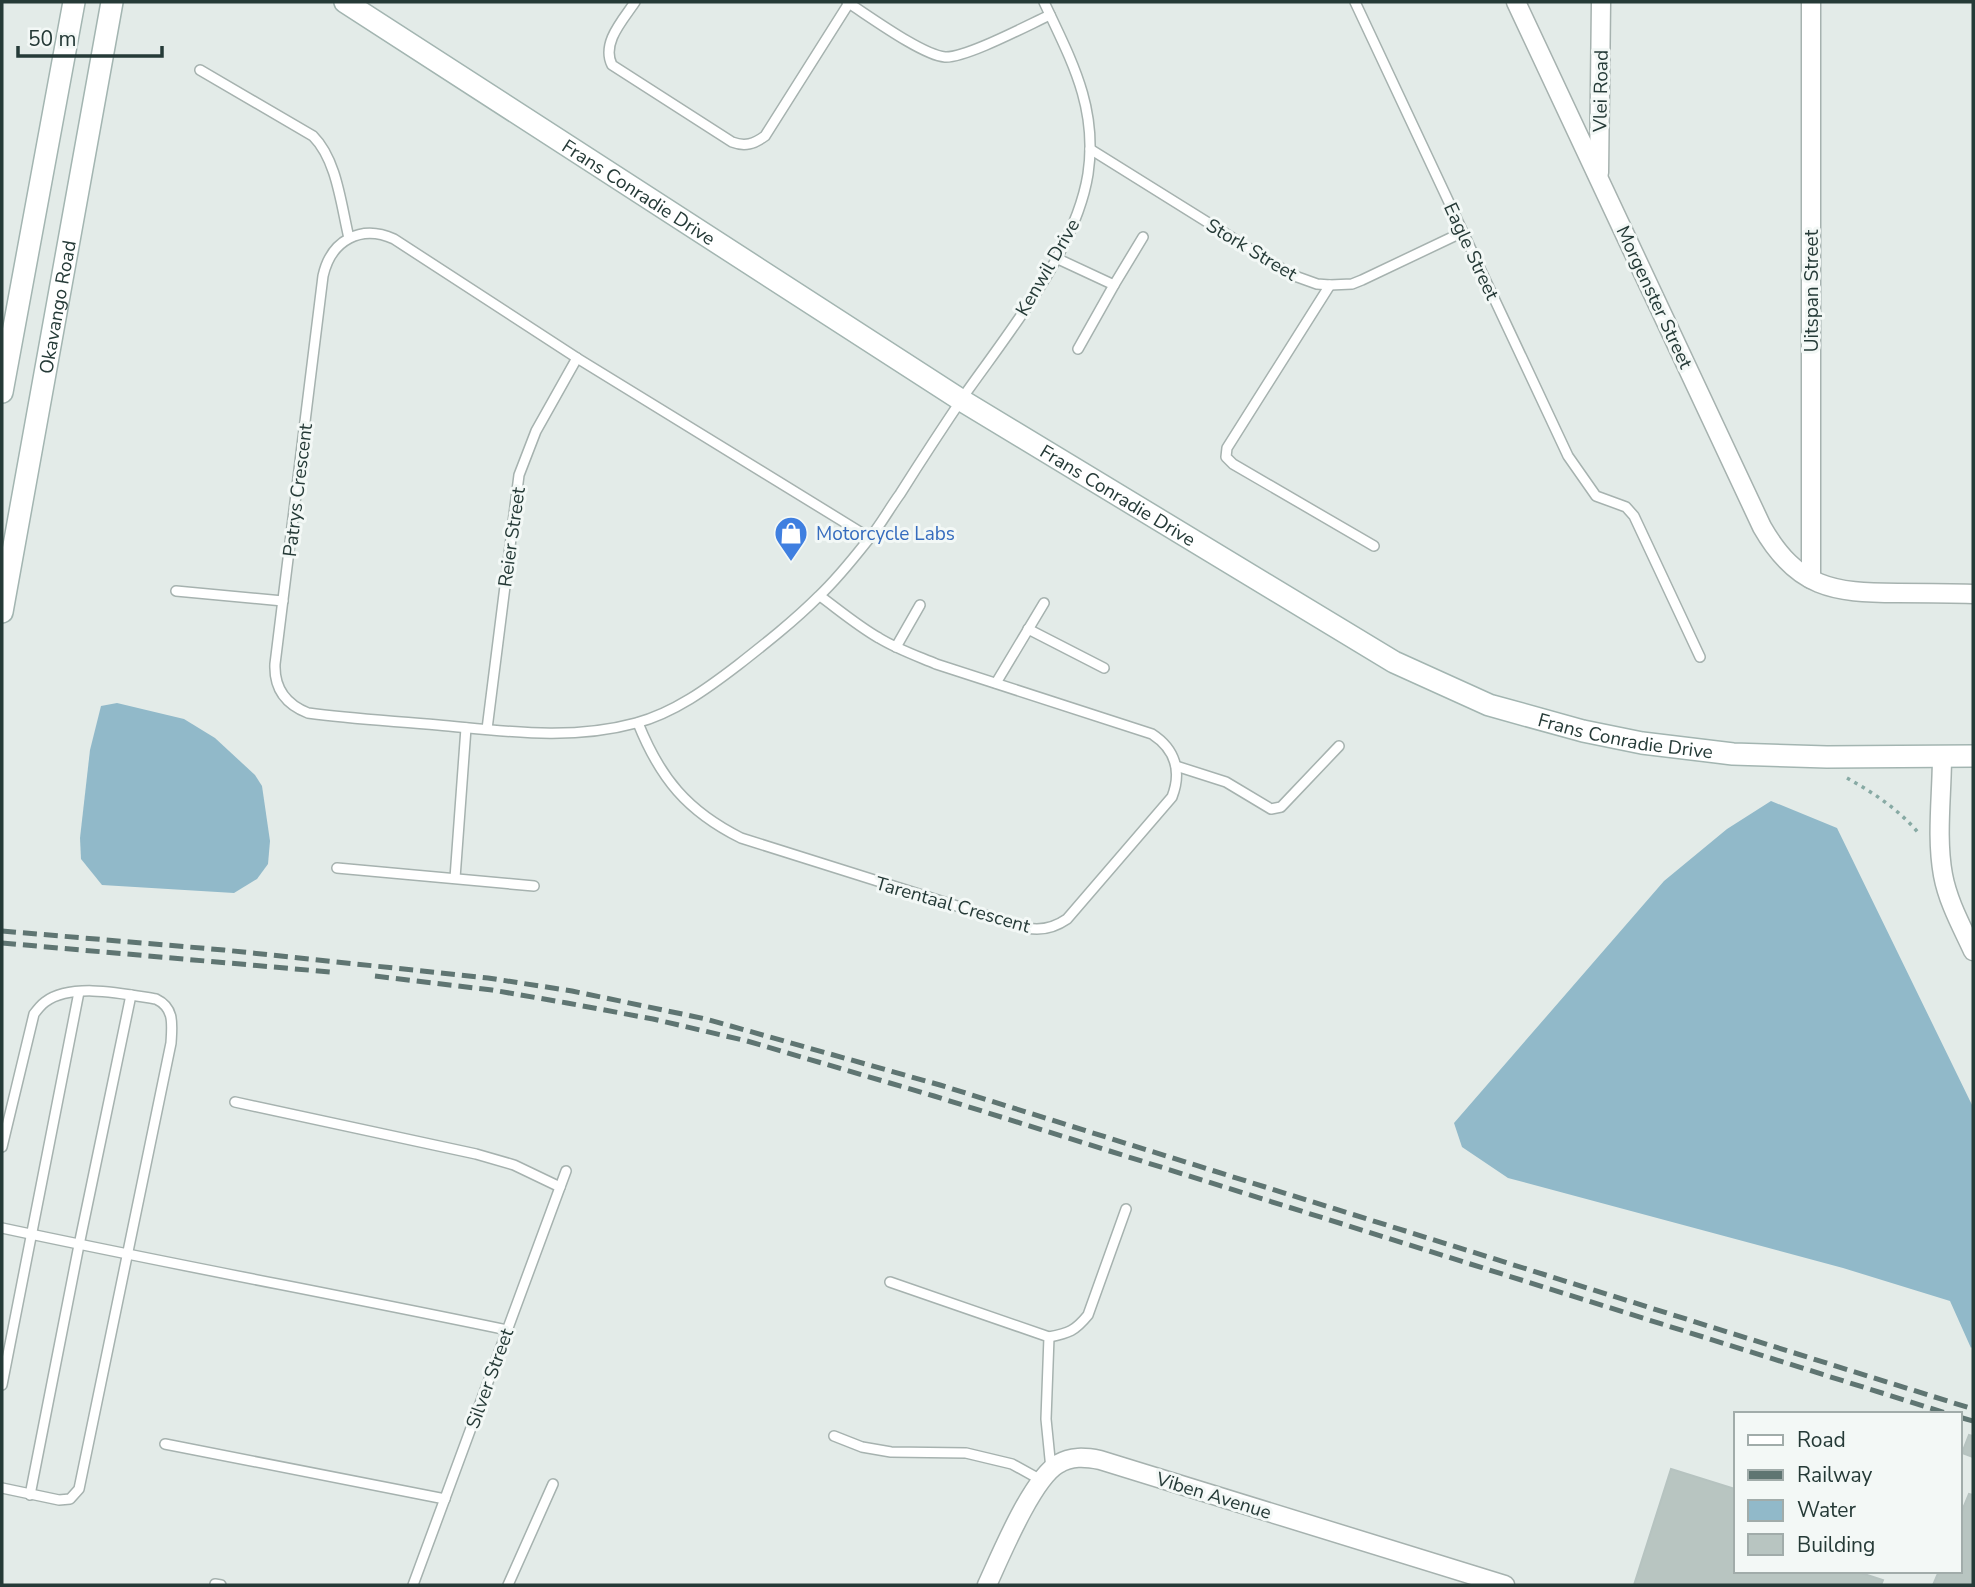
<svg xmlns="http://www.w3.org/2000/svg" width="1975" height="1587" viewBox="0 0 1975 1587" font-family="'Nunito Sans',sans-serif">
<rect width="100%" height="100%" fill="#e3ebe8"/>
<g fill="#91b9c9">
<polygon points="117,703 184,719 215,738 255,775 262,786 270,841 268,864 257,879 234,893 102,885 81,859 80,838 90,750 101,706"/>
<polygon points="1771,801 1837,828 1973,1107 1973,1346 1971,1348 1950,1301 1843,1268 1508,1178 1462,1147 1454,1123 1664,881 1727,829"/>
</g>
<g fill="#b8c5c1" stroke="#b6c3c0" stroke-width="2">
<polygon points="1969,1435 1973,1436 1973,1457 1962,1453"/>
<polygon points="1671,1469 1735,1489 1735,1571 1855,1571 1883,1580 1881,1585 1634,1585"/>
<polygon points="1969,1494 1973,1495 1973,1585 1933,1585 1939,1571 1959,1571 1959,1518"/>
</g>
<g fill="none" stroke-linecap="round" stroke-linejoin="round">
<defs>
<g id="lane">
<path d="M635 2C623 20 601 43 612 65L732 142C745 147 754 144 765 136L849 3"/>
<path d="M847 2C869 16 922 55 945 57 966 58 1028 25 1050 15"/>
<polyline points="1355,2 1568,456 1596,496 1626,507 1634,516 1700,657"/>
<path d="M200 70 313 136C337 160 341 205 349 238"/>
<polyline points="1090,149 1292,275 1317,284 1330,285 1352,284 1362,280 1463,232"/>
<polyline points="1056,258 1114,285 1078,349"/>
<polyline points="1114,285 1143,237"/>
<polyline points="1330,285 1227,448 1226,457 1233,464 1374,546"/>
<path d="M870 538 577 358 394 239C361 224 331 240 323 276L275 664C274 688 285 704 308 713 351 719 395 721 438 725 505 731 570 741 636 723 674 713 708 688 738 665 766 643 794 621 819 596 837 579 853 559 868 540 880 526 889 509 900 494 922 459 945 424 968 390 1012 328 1076 249 1088 174 1098 107 1071 60 1044 2"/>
<polyline points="176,591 283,601"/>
<polyline points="1028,629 1104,668"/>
<polyline points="896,647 920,605"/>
<polyline points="996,683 1044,603"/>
<path d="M638 723C660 778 687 811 741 838L1027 928C1042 931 1054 928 1067 919L1172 797C1182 771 1175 749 1152 734L936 664C917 656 897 649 879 638 858 626 839 610 820 596"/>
<polyline points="487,729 519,475 536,431 577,358"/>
<polyline points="1176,766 1226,782 1271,809 1281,807 1339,746"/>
<polyline points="337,868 534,886"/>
<polyline points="455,878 466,728"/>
<polyline points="235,1102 476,1154 514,1165 560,1187"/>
<path d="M2 1147 34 1014C37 1010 41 1005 45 1002 72 982 125 994 156 999 175 1008 172 1025 171 1043L79 1489 70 1499 59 1500 2 1488"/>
<path d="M2 1228C170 1264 339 1295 507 1330"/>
<polyline points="890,1282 1049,1337 1046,1419 1051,1469"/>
<path d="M1049 1337C1069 1333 1075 1331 1088 1315L1126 1209"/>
<polyline points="2,1385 79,992"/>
<polyline points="834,1436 862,1447 891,1452 966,1453 1012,1464 1041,1480"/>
<polyline points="165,1444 445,1499"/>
<polyline points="30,1495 79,1245 131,995"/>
<polyline points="215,1584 221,1585"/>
<polyline points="413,1585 566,1171"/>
<polyline points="508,1585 553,1484"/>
</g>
<g id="street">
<path d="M1516 2 1762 527C1797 588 1833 593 1898 593 1923 593 1948 593 1973 594"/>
<polyline points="1811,2 1811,579"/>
<polyline points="1599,173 1601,2"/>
<path d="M1942 756C1942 795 1936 837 1943 875 1948 902 1962 927 1973 951"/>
<path d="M987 1585C1000 1557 1032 1479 1058 1464 1071 1456 1085 1457 1100 1460L1505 1585"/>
</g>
<g id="secondary">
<path id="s1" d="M345 2 961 400 1394 662 1489 705 1583 731 1642 743 1733 754 1827 757 1973 756"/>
<polyline points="2,392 74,2"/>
<path id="s2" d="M2 612 112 2"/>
</g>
</defs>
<use href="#lane" stroke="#a6b2af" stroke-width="12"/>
<use href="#street" stroke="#a6b2af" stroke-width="21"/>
<use href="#secondary" stroke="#a3b5b1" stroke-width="24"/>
<path stroke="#87aaa4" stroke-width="3.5" stroke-dasharray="3.5 5" stroke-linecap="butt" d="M1847 778C1874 793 1901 811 1920 835"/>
<use href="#lane" stroke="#fff" stroke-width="9"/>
<use href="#street" stroke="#fff" stroke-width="18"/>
<use href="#secondary" stroke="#fff" stroke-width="21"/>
<g stroke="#5f7572" stroke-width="5" stroke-dasharray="14 7" stroke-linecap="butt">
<polyline points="2,931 224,950 488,978 572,991 706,1019 940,1085 1973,1409"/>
<polyline points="2,943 330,972"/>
<polyline points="375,976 492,990 567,1003 653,1019 747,1041 934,1096 1949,1414"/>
<polyline points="1959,1417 1973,1421"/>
</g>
</g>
<defs>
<symbol id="shop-pin" viewBox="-11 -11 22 30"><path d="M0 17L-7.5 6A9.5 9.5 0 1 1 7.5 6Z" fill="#3f7fe0" stroke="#f3f8f6"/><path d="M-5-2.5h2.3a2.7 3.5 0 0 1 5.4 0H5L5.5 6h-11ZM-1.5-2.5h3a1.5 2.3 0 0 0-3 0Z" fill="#fff"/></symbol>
</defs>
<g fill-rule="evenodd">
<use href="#shop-pin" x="772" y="514" width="38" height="52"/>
</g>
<g text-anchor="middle" stroke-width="6" stroke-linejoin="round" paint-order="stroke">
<g font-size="19" fill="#253a37" stroke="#f3f8f6">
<text transform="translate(1600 91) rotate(-89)" y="7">Vlei Road</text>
<text dy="7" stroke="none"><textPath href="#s1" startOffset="350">Frans Conradie Drive</textPath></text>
<text transform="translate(1252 249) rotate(31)" y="7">Stork Street</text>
<text transform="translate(1472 251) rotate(65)" y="7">Eagle Street</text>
<text transform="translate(1047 267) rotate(-60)" y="7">Kenwil Drive</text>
<text transform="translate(1811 291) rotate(-90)" y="7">Uitspan Street</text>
<text transform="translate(1655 297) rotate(65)" y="7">Morgenster Street</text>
<text dy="7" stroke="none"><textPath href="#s2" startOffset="310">Okavango Road</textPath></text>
<text transform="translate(297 490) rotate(-83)" y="7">Patrys Crescent</text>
<text dy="7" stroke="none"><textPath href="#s1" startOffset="917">Frans Conradie Drive</textPath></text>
<text transform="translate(511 537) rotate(-82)" y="7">Reier Street</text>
<text dy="7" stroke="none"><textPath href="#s1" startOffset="1484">Frans Conradie Drive</textPath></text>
<text transform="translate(953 904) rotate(16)" y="7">Tarentaal Crescent</text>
<text transform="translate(489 1378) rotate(-70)" y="7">Silver Street</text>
<text transform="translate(1214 1495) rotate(17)" y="7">Viben Avenue</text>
</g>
<g font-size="19" fill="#366cbe" stroke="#f3f8f6" text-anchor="start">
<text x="816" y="540">Motorcycle Labs</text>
</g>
</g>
<rect width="1975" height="1587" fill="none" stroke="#253a37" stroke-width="7"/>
<rect x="1734" y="1412" width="228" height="161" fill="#f3f8f6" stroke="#a1acaa" stroke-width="2"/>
<rect x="1748" y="1435" width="35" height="10" fill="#ffffff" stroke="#a1acaa" stroke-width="2"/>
<text x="1797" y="1447" font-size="21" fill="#253a37">Road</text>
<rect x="1748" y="1470" width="35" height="10" fill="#5f7572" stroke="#a1acaa" stroke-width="2"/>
<text x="1797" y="1482" font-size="21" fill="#253a37">Railway</text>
<rect x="1748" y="1500" width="35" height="21" fill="#91b9c9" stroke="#a1acaa" stroke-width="2"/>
<text x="1797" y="1517" font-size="21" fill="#253a37">Water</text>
<rect x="1748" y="1534" width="35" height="21" fill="#b8c5c1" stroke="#a1acaa" stroke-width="2"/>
<text x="1797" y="1552" font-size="21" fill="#253a37">Building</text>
<path d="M18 46v10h144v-10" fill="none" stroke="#253a37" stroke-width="3.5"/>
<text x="28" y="46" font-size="21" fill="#253a37" stroke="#f3f8f6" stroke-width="5" paint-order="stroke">50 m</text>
</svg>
